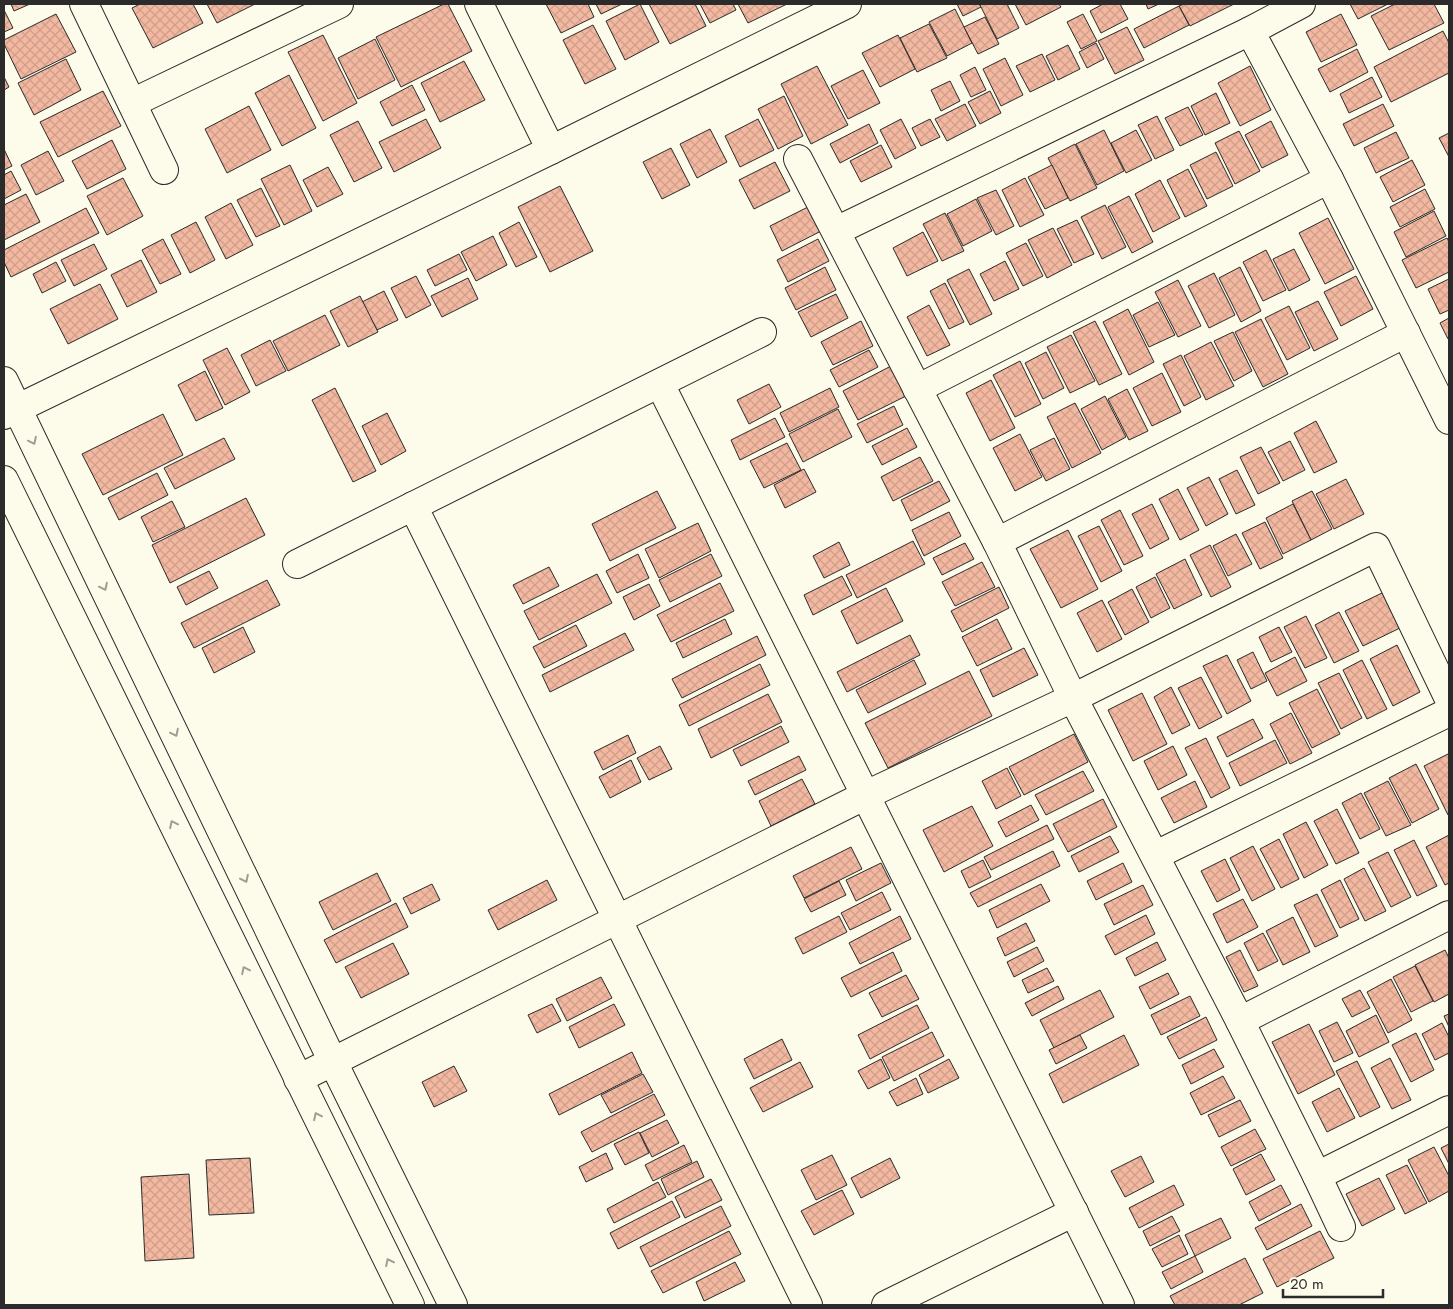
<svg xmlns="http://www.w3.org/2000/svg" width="1453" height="1309" viewBox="0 0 1453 1309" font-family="Jost,sans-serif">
<defs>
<pattern id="building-cross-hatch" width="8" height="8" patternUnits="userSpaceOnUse" patternTransform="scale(1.25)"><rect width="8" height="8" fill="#f2b8a0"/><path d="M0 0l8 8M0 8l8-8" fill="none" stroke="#d09e8a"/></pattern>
</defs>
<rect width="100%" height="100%" fill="#fdfbea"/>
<g fill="url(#building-cross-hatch)" stroke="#2b2b2b">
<polygon points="11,4 30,4 14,11"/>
<polygon points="140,4 193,4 203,23 153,48 132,8"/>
<polygon points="207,4 255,4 217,23"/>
<polygon points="444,4 448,4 472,51 401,87 376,37"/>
<polygon points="546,4 588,4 594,17 561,33"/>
<polygon points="596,4 622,4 601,14"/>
<polygon points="640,4 659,42 625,60 606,21"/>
<polygon points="649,4 695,4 706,26 670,44"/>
<polygon points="700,4 733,4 736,10 710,23"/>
<polygon points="738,4 787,4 748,23"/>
<polygon points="957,4 979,4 981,7 963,16"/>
<polygon points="983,4 1007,4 1019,28 997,39 980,5"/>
<polygon points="1015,4 1059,4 1061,7 1026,25"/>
<polygon points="1103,4 1120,4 1128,19 1101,33 1090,11"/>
<polygon points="1146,4 1159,4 1148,9"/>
<polygon points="1184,4 1234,4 1190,26 1179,6"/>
<polygon points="1350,4 1388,4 1358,19"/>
<polygon points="1395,4 1434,4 1444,23 1389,50 1371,16"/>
<polygon points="1179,6 1189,25 1144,48 1134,29"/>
<polygon points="955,9 972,43 947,56 929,22"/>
<polygon points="4,10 13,28 4,32"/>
<polygon points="56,14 76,52 21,79 4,44 4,40"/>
<polygon points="1083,14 1097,41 1081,49 1067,22"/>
<polygon points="1341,14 1357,45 1321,62 1306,32"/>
<polygon points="985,17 999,44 978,54 964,27"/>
<polygon points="929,24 947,58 917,72 900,38"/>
<polygon points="593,25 616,69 585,84 563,40"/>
<polygon points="1127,27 1144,60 1115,74 1098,41"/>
<polygon points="1443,31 1449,43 1449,73 1391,102 1374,67"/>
<polygon points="323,35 357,103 323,121 288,52"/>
<polygon points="898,35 915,69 880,87 862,53"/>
<polygon points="375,39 395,80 358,99 338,58"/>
<polygon points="1096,43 1104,59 1087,68 1079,52"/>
<polygon points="1068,45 1080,69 1058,80 1046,56"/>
<polygon points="1357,49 1368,72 1330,92 1318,69"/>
<polygon points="1042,54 1055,80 1030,92 1016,66"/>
<polygon points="1005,58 1023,95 1001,106 983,69"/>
<polygon points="66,59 81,90 34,115 18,83"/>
<polygon points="464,61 485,100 440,122 421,83"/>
<polygon points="817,66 848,125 811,144 781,84"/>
<polygon points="1250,66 1271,110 1240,126 1218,83"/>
<polygon points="975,67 986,90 971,97 960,75"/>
<polygon points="863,70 880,103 848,119 831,86"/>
<polygon points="289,75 316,128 282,146 255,93"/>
<polygon points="4,77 9,87 4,90"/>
<polygon points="1372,77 1382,97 1349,113 1340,94"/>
<polygon points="950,81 960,101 941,111 931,90"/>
<polygon points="412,85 425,110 392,126 380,102"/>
<polygon points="103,91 121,126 58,157 40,122"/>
<polygon points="990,91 1001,113 980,124 968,102"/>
<polygon points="1216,93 1230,123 1205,135 1191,106"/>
<polygon points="784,96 803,136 778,149 758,109"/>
<polygon points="965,104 976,126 947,141 935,119"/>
<polygon points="1383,104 1394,126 1354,146 1343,124"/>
<polygon points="249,106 271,150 227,173 205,129"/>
<polygon points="1188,107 1203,135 1180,146 1165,118"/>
<polygon points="1157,116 1174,150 1155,159 1138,125"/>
<polygon points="426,119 441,148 394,172 379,142"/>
<polygon points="758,119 774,150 740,167 725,136"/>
<polygon points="901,119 916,148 895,159 880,130"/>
<polygon points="930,119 940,137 921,146 912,128"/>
<polygon points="358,121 382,168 354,182 330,135"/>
<polygon points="1271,121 1288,155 1262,168 1245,135"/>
<polygon points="869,124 878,143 840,163 830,144"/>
<polygon points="710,129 727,162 697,178 680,144"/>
<polygon points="1104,130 1124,171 1097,185 1076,144"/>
<polygon points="1136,130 1152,160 1126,173 1111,143"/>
<polygon points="1239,131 1260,171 1235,184 1215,143"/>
<polygon points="1396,132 1409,158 1376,173 1364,148"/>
<polygon points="1449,133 1449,157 1439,138"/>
<polygon points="112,140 126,169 87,189 72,161"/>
<polygon points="1075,144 1097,188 1070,201 1048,158"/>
<polygon points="881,145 892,167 861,182 850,161"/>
<polygon points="671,148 690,185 662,199 643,162"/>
<polygon points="4,149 12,166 4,170"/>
<polygon points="48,151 64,181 36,195 21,165"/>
<polygon points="1216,152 1233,186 1207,199 1190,165"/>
<polygon points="1412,160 1425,185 1393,202 1380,177"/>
<polygon points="775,162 790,191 754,209 739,180"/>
<polygon points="290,165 312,211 284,225 261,179"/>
<polygon points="1052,165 1068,198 1045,209 1028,177"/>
<polygon points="328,167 343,194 317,207 303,180"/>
<polygon points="1188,169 1207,206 1185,217 1167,180"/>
<polygon points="11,171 21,190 4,199 4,175"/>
<polygon points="123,178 143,216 107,235 87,196"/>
<polygon points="1025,178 1044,215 1020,227 1002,190"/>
<polygon points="1160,180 1180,218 1153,232 1135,194"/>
<polygon points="560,186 593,251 550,272 518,207"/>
<polygon points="261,188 280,226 256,237 237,200"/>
<polygon points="1425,189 1435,209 1400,227 1390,207"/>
<polygon points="996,190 1014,226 996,235 977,198"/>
<polygon points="26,194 40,222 4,240 4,205"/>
<polygon points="1129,196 1153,242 1132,253 1108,207"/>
<polygon points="976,199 992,231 963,246 947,214"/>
<polygon points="231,203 253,245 226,259 205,217"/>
<polygon points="812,205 825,229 782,251 770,226"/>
<polygon points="1105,205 1126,247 1102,259 1081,217"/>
<polygon points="86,208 99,233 11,277 4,262 4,250"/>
<polygon points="1434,211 1446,236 1406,257 1394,232"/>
<polygon points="945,213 964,251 942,261 923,224"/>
<polygon points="1328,218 1354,269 1325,284 1299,233"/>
<polygon points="1077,220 1094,254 1074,263 1057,229"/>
<polygon points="196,222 215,260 190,273 171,235"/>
<polygon points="519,222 537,257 516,267 499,233"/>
<polygon points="1053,228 1072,265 1047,278 1028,240"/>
<polygon points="923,232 938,261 907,276 893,248"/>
<polygon points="493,236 507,265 476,281 461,252"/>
<polygon points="1447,238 1449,242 1449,272 1416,288 1402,260"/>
<polygon points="163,239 181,274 160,284 142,250"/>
<polygon points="818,239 829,261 788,282 777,260"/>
<polygon points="1026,243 1043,276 1023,286 1006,253"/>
<polygon points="94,244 107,269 74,286 61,260"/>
<polygon points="1294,249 1310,280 1289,291 1273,259"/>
<polygon points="1266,250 1286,290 1263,301 1243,262"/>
<polygon points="459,254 467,270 435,286 427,270"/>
<polygon points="141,260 157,292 127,307 111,275"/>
<polygon points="1005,261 1019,289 994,301 980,274"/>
<polygon points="56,262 66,281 42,293 33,274"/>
<polygon points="825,267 836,290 796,310 785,288"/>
<polygon points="1240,267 1261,311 1241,322 1219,278"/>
<polygon points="969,269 992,314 970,325 947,280"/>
<polygon points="1214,273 1235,315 1209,328 1188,286"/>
<polygon points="416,276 431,305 406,318 391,288"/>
<polygon points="1356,276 1373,309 1341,326 1324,292"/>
<polygon points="468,278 478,299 442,317 431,296"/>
<polygon points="1449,279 1449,310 1440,314 1428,289"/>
<polygon points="1178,280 1201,326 1178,337 1155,292"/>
<polygon points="945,283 964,322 949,329 930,291"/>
<polygon points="100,284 118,319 68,344 50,309"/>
<polygon points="384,291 398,320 377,330 362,302"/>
<polygon points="836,294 848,318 811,337 798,312"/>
<polygon points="360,296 378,332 348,347 330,311"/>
<polygon points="1318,301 1338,339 1314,351 1295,312"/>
<polygon points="1158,302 1175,335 1149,347 1133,315"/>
<polygon points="929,305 950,345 927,356 907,317"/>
<polygon points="1289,306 1310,348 1287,360 1265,318"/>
<polygon points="1128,309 1154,362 1129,375 1103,322"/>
<polygon points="325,315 340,345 288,371 273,341"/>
<polygon points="1449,318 1449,339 1448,339 1440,323"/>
<polygon points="1261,319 1288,374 1263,387 1235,332"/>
<polygon points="861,321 873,346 833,365 821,342"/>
<polygon points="1095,321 1122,374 1099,385 1073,332"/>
<polygon points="1233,332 1252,371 1234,381 1214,341"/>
<polygon points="1071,335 1095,381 1070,393 1047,347"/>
<polygon points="270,340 286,371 256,386 241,355"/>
<polygon points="1211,342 1234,386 1206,400 1184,356"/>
<polygon points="227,348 250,392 225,405 203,360"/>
<polygon points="869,350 878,367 839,387 830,370"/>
<polygon points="1046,352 1064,388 1043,399 1025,363"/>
<polygon points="1181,355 1201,397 1184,406 1163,364"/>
<polygon points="1020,361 1041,404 1015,417 993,375"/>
<polygon points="891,366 906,396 858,420 843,391"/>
<polygon points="205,371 223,408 196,421 178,385"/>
<polygon points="1162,373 1181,412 1152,426 1133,388"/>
<polygon points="991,380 1015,428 990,441 966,393"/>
<polygon points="769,384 781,407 749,424 737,400"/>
<polygon points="335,388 376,471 353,482 312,400"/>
<polygon points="830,388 839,407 789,432 780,413"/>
<polygon points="1127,389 1148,431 1129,440 1108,399"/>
<polygon points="1105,396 1126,437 1102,450 1081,409"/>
<polygon points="1075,403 1101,453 1072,468 1047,417"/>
<polygon points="894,406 903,425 867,443 857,424"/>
<polygon points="838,409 852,437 803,462 789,434"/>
<polygon points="387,413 406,451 381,465 362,426"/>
<polygon points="163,414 183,455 103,495 82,454"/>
<polygon points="775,418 785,437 740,460 731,440"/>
<polygon points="1316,421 1337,462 1314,473 1294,433"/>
<polygon points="907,428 917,447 882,465 872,446"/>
<polygon points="1020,434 1042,477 1015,491 993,448"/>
<polygon points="224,438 235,459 175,489 164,468"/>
<polygon points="1054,438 1070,469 1046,481 1030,450"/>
<polygon points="1290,441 1305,470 1283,481 1268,452"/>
<polygon points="787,443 801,470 764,488 750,461"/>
<polygon points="1261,447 1280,483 1258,494 1240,457"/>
<polygon points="920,457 933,481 893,501 881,477"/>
<polygon points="804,469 816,492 785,508 774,485"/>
<polygon points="1237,470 1255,505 1236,514 1219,479"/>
<polygon points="157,473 168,495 119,520 108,498"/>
<polygon points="1209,477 1228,514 1206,526 1187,488"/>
<polygon points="1346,479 1364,514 1334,529 1316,494"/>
<polygon points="939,481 950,501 911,521 901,500"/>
<polygon points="1178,489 1199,530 1180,540 1159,499"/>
<polygon points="657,491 676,528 610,561 592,524"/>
<polygon points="1312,491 1332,529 1311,540 1292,501"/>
<polygon points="246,498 265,535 170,583 152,545"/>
<polygon points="172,501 185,527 153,542 141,517"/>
<polygon points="1152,504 1169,539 1150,549 1132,514"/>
<polygon points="1293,504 1311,540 1283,554 1266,518"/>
<polygon points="1120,510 1143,556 1124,565 1101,520"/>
<polygon points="949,512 961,536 924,556 912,530"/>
<polygon points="1265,522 1283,558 1260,569 1242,533"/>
<polygon points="698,523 711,551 659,578 645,549"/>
<polygon points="1099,526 1122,571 1101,582 1078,536"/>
<polygon points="1068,530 1098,589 1061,608 1030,549"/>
<polygon points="1236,534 1252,564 1228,576 1213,546"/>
<polygon points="913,541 925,564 857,598 846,575"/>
<polygon points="839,542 850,565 824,578 813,556"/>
<polygon points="965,543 974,559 942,575 933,558"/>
<polygon points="1210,545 1231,587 1211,597 1190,555"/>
<polygon points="638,554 649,578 617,593 606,571"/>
<polygon points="711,554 722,576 670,602 659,580"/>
<polygon points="1185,559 1202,595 1174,609 1156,574"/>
<polygon points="982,562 995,587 955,606 942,582"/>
<polygon points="549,567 559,586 523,604 513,585"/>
<polygon points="209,571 218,588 186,605 177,587"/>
<polygon points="597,574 612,603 539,640 524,611"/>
<polygon points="842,576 852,595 813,615 804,595"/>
<polygon points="1155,577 1170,608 1151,618 1136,587"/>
<polygon points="267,580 280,605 194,648 181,623"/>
<polygon points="720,583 734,611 671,642 657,615"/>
<polygon points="649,584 660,606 634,620 623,597"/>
<polygon points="999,587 1009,608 962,632 951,611"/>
<polygon points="886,588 903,621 857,644 841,611"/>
<polygon points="1132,589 1149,622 1125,635 1108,602"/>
<polygon points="1384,592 1402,627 1363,646 1345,611"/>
<polygon points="1102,600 1122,639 1097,652 1077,613"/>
<polygon points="1339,612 1359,651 1334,663 1315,625"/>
<polygon points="1306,616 1327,658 1305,668 1284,627"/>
<polygon points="725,619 732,634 683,658 676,643"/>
<polygon points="997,619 1012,649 977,666 962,637"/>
<polygon points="576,625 587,646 544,668 533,647"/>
<polygon points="243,627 255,652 214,673 202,648"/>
<polygon points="1279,627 1292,652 1271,662 1259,637"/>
<polygon points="625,633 634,650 550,692 542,675"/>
<polygon points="910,635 920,655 847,692 837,672"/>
<polygon points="757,636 766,655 682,698 672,679"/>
<polygon points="1397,645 1420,692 1393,706 1370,659"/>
<polygon points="1024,648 1038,675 993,697 980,670"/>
<polygon points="1253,652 1267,681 1251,689 1237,660"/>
<polygon points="1227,655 1251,701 1227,714 1203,666"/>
<polygon points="1295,657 1307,681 1277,696 1265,673"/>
<polygon points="914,660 926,684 868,713 856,690"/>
<polygon points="1362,660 1387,709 1367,719 1343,670"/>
<polygon points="760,664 770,685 689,726 679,705"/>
<polygon points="969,671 992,716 888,768 865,723"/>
<polygon points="1339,673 1362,718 1341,729 1318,683"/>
<polygon points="1201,677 1222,717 1199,729 1178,688"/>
<polygon points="1171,687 1190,725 1172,734 1154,697"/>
<polygon points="1317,689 1340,734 1312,748 1289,703"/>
<polygon points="1142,693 1167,744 1133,761 1108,710"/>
<polygon points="768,694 782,722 711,758 698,729"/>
<polygon points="1291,713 1312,753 1290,764 1270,724"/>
<polygon points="1253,719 1263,738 1227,757 1217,737"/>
<polygon points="781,726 789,742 741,766 733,750"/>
<polygon points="1074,734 1088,762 1024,795 1009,767"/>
<polygon points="628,735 636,753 603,770 594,752"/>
<polygon points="1206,738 1230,788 1211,798 1185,748"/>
<polygon points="1275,740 1287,763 1240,786 1229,763"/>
<polygon points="660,746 672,769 649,780 637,758"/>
<polygon points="1173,746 1187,775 1158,790 1144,761"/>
<polygon points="1448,754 1449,756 1449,814 1448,815 1424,766"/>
<polygon points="799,756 806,770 755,795 748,781"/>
<polygon points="631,760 641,782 610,798 599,777"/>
<polygon points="1416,764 1439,809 1412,823 1389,778"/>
<polygon points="1007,768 1021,796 996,809 982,781"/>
<polygon points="1083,771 1094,791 1046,815 1035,795"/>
<polygon points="802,779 815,804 771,826 759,801"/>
<polygon points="1195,781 1207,807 1174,823 1161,798"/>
<polygon points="1388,781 1411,825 1386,836 1364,793"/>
<polygon points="1361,793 1380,829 1360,839 1342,803"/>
<polygon points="1103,799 1117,827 1068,852 1053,824"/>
<polygon points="1031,805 1039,820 1006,837 998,822"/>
<polygon points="972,806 993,846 944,872 923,830"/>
<polygon points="1337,809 1359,853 1336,864 1314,821"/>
<polygon points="1306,822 1328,865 1304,878 1283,834"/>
<polygon points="1047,825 1054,839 991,870 984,857"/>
<polygon points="1449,835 1449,883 1445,885 1426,847"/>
<polygon points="1110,836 1119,852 1079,872 1071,856"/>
<polygon points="1279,839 1299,879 1281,888 1260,849"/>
<polygon points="1414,840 1437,886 1417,896 1394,850"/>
<polygon points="1253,846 1275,889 1252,901 1230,858"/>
<polygon points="851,847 862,869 804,898 793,876"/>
<polygon points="1053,851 1060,866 978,907 970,893"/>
<polygon points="1388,852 1411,897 1391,907 1368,862"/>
<polygon points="1225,859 1240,890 1217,902 1201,871"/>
<polygon points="983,860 991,877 969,888 961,871"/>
<polygon points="881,863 891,883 856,901 846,880"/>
<polygon points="1123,863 1132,882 1096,900 1087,881"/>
<polygon points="1364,868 1386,911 1365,921 1344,879"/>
<polygon points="377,873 391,901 333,930 319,902"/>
<polygon points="547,880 557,900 498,930 488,910"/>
<polygon points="1340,880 1359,919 1340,928 1321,890"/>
<polygon points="839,881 846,895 811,912 804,899"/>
<polygon points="432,884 440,900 411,914 403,898"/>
<polygon points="1041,884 1050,901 997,928 989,910"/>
<polygon points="1143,885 1153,905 1114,925 1104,904"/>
<polygon points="882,892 891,910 850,930 841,913"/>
<polygon points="1317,894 1338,936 1315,947 1294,905"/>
<polygon points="1243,899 1258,927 1227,943 1213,914"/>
<polygon points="396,903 408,927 336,963 324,940"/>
<polygon points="1146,915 1155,934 1115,955 1105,936"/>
<polygon points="839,916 847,932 803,954 795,938"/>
<polygon points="900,916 911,939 860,964 849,943"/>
<polygon points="1293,917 1310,952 1283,965 1266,931"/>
<polygon points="1026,923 1035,941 1005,956 997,938"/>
<polygon points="1263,933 1278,961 1258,971 1244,943"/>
<polygon points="1157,942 1166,960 1135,976 1126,958"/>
<polygon points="393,943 409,974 361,998 345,967"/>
<polygon points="1037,947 1044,961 1014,977 1007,962"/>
<polygon points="1240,950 1258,986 1244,992 1226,957"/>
<polygon points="1445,950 1449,958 1449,994 1434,1002 1415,965"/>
<polygon points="893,952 902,971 851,997 841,978"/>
<polygon points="1415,966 1433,1001 1411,1012 1393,977"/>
<polygon points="1047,968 1054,981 1028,993 1022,980"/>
<polygon points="1168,973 1179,994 1150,1009 1139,987"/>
<polygon points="906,975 919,999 882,1017 869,993"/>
<polygon points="601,977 612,998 567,1021 556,999"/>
<polygon points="1391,979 1412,1020 1388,1033 1367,992"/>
<polygon points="1058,986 1064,999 1032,1016 1025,1003"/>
<polygon points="1100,990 1114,1017 1054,1048 1040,1020"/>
<polygon points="1360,990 1370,1008 1352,1017 1342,999"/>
<polygon points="1190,996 1200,1016 1161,1035 1151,1015"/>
<polygon points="552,1004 561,1021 537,1033 528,1015"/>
<polygon points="614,1004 625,1025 579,1048 569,1027"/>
<polygon points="917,1005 929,1028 870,1059 858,1035"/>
<polygon points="1449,1014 1449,1027 1444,1016"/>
<polygon points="1376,1015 1389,1042 1359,1057 1346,1031"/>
<polygon points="1206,1017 1217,1040 1179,1059 1167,1037"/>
<polygon points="1337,1022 1353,1053 1334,1062 1319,1031"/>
<polygon points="1442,1023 1449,1037 1449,1053 1435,1060 1422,1034"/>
<polygon points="1309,1024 1335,1075 1298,1094 1272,1042"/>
<polygon points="932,1032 944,1056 894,1081 882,1057"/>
<polygon points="1416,1033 1434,1070 1411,1082 1392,1045"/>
<polygon points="1080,1035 1087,1048 1056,1064 1049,1050"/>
<polygon points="1124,1035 1139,1065 1063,1103 1049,1074"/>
<polygon points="782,1039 792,1060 754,1079 744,1059"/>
<polygon points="1214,1049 1224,1067 1191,1084 1182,1065"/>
<polygon points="632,1052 642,1073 559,1115 549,1094"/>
<polygon points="1390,1058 1411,1100 1392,1109 1371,1068"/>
<polygon points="881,1059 890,1078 868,1089 858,1071"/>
<polygon points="949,1059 959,1078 928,1093 919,1075"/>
<polygon points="1357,1061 1380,1107 1360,1117 1336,1071"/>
<polygon points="800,1062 813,1087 763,1112 750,1088"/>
<polygon points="454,1066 467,1091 434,1107 422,1082"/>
<polygon points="643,1074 653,1092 611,1113 601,1095"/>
<polygon points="1223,1076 1235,1098 1201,1115 1190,1093"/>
<polygon points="916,1078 923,1094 897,1106 889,1092"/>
<polygon points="1339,1088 1355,1118 1327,1132 1312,1102"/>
<polygon points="654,1094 665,1115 592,1152 581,1132"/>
<polygon points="1240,1100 1251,1121 1219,1137 1208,1115"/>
<polygon points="667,1120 679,1143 652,1157 640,1133"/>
<polygon points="1255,1129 1266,1149 1231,1166 1221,1147"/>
<polygon points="639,1132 649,1153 625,1165 614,1144"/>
<polygon points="1449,1144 1449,1164 1441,1148"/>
<polygon points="684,1145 692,1162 653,1181 645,1165"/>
<polygon points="1434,1147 1449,1176 1449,1191 1429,1202 1408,1160"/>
<polygon points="606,1153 613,1169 586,1182 579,1167"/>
<polygon points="1261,1154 1275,1180 1246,1195 1233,1169"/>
<polygon points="832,1155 847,1185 816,1200 801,1170"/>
<polygon points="1141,1156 1154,1182 1125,1197 1111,1171"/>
<polygon points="250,1158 254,1213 209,1215 206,1160"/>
<polygon points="890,1158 900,1178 861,1198 851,1178"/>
<polygon points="697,1161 704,1177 668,1195 661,1179"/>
<polygon points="1407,1165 1427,1203 1405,1214 1386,1175"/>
<polygon points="189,1174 194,1258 145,1261 141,1177"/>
<polygon points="1379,1178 1395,1209 1362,1226 1346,1194"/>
<polygon points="711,1179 722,1200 685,1218 675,1197"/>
<polygon points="658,1182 666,1197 614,1223 607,1209"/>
<polygon points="1174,1185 1184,1205 1139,1228 1129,1208"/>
<polygon points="1281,1185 1291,1204 1259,1221 1249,1202"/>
<polygon points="842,1190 854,1214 814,1235 801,1211"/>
<polygon points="672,1201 680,1217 618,1249 610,1233"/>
<polygon points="1301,1204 1312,1226 1267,1250 1255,1228"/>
<polygon points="721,1206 731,1226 650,1267 640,1247"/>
<polygon points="1172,1216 1180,1231 1150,1246 1143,1231"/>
<polygon points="1221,1218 1231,1238 1195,1256 1185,1235"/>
<polygon points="729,1231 741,1254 663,1293 651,1271"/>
<polygon points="1320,1231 1334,1258 1277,1287 1263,1259"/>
<polygon points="1179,1235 1188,1254 1162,1267 1152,1249"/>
<polygon points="1195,1256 1203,1272 1171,1289 1162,1272"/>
<polygon points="1245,1258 1263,1293 1239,1305 1175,1305 1170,1296"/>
<polygon points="735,1262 745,1281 704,1301 696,1282"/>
</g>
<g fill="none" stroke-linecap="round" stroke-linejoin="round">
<defs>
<g id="minor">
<polyline points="84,4 164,170"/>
<polyline points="479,4 551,150"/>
<polyline points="1250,31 1329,179 1449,420"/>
<polyline points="132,103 339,4"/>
<polyline points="798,159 997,542 1073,698 1240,1021 1317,1176 1341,1227"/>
<polyline points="836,231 1250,31 1301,4"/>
<polyline points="4,381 333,1062 453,1305"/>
<polyline points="660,384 1120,1305"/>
<polyline points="917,389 1329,179"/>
<polyline points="4,415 551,150 847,4"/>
<polyline points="4,480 410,1305"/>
<polyline points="413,506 808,1305"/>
<polyline points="997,542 1406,333"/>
<polyline points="297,564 762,332"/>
<polyline points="1156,855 1449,712"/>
<polyline points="1240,1021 1449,915"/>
<polyline points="298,1079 866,795 1073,698 1376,547 1449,699"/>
<polyline points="1317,1176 1449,1110"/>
<polyline points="886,1305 1074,1212"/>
</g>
</defs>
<use href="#minor" stroke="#2b2b2b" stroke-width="30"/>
<use href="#minor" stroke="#fdfbea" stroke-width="28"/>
</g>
<defs><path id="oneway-chevron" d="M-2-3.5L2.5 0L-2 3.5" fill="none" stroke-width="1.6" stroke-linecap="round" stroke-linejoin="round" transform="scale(1.25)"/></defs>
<g stroke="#9e9d94">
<use href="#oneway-chevron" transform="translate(33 441) rotate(64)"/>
<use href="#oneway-chevron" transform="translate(104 587) rotate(64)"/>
<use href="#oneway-chevron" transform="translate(175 733) rotate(64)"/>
<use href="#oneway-chevron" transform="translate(173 824) rotate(-116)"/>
<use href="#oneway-chevron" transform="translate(245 879) rotate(64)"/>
<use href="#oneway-chevron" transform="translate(245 970) rotate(-116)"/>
<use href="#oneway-chevron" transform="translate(317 1116) rotate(-116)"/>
<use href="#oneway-chevron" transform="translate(389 1262) rotate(-116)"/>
</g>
<rect width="1453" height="1309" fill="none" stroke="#2b2b2b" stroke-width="10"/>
<path d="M1283 1289v8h100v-8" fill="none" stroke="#2b2b2b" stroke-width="2.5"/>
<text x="1290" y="1289" font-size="15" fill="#2b2b2b" stroke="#fdfbea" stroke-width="4" paint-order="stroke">20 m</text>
</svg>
